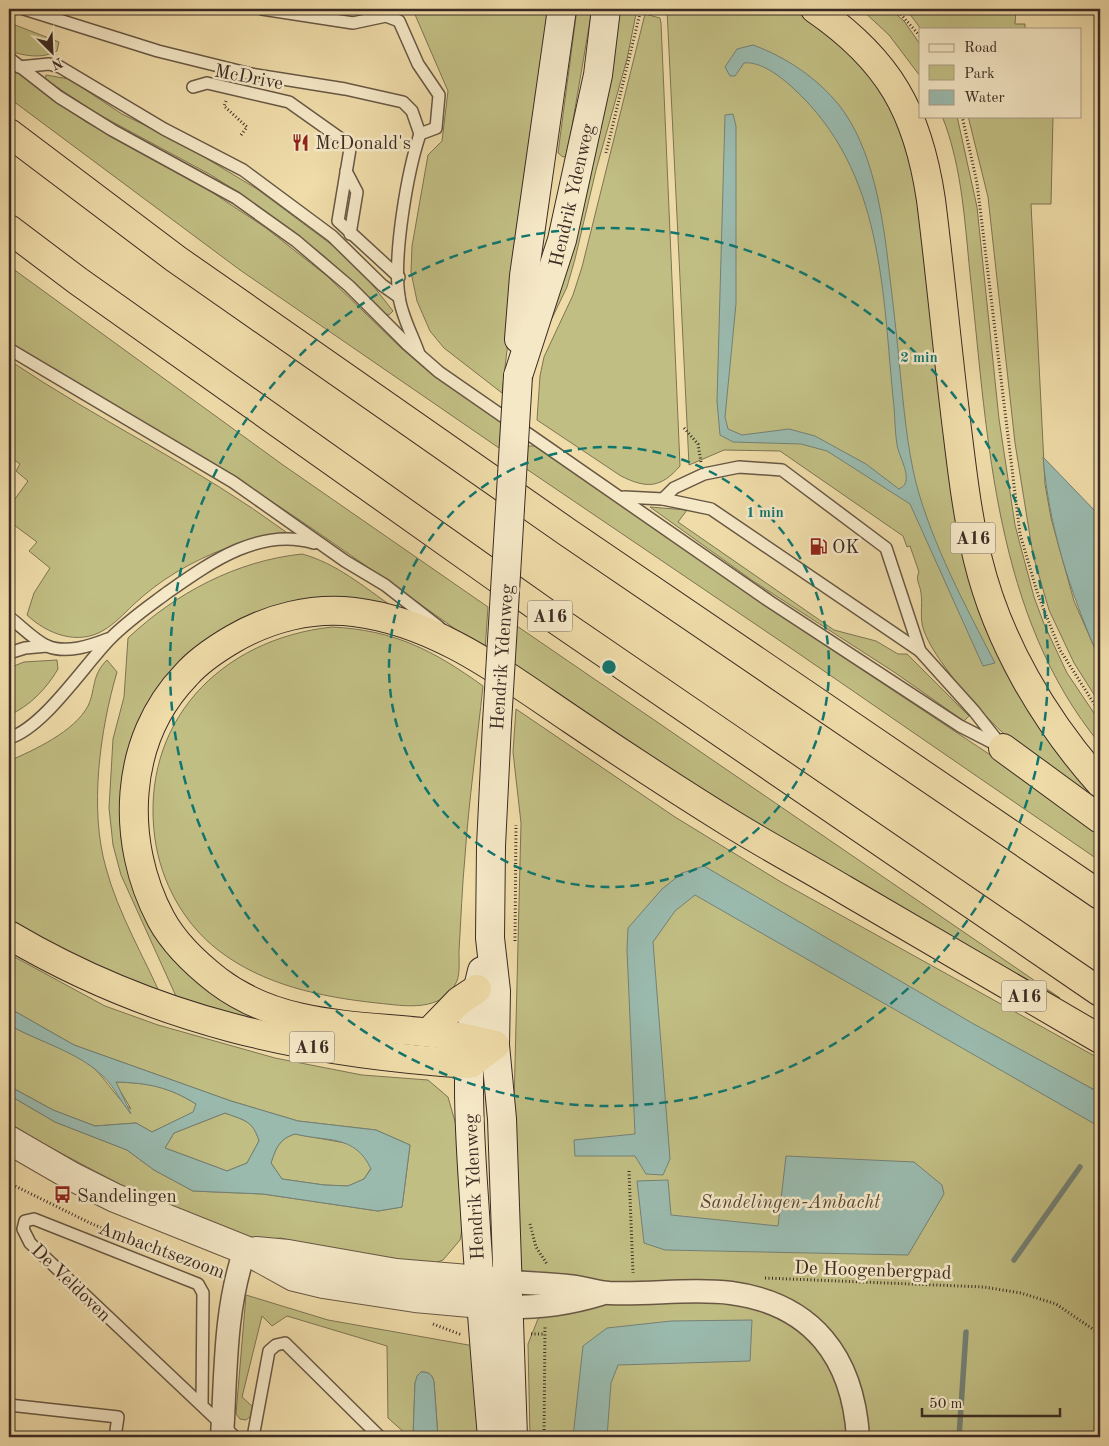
<svg xmlns="http://www.w3.org/2000/svg" width="1109" height="1446" viewBox="0 0 1109 1446" font-family="'Old Standard TT',serif">
<rect width="100%" height="100%" fill="#efdca9"/>
<filter id="stains"><feTurbulence type="fractalNoise" baseFrequency=".004" numOctaves="4"/><feColorMatrix values="0 0 0 0 .2 0 0 0 0 .09 0 0 0 0 .02 0 0 0 .5 -.17"/></filter>
<radialGradient id="worn" r=".72"><stop offset=".6" stop-color="#630" stop-opacity="0"/><stop offset="1" stop-color="#630" stop-opacity=".3"/></radialGradient>
<g fill="#c1be83" stroke="#7e7453">
<polygon points="407,9 555,9 520,239 502,393 444,348 430,331 417,301 411,272 412,246 428,155 442,141 448,91 413,10"/>
<polygon points="577,9 592,9 570,138 566,156 563,157 558,153"/>
<polygon points="612,9 637,9 627,59 596,170 575,259 567,287 544,335"/>
<path d="M667 9H809L829 20 909 123 972 553 1100 796V813C1044 769 986 726 945 667 937 656 929 644 924 631 919 618 923 606 921 593 920 584 915 580 919 572L910 546 907 547 903 536 780 451 724 450 689 465Z"/>
<polygon points="861,9 890,9 904,21 920,44 920,76 889,35"/>
<polygon points="906,9 1016,9 1015,24 1025,24 1025,29 921,29"/>
<path d="M9 14 14 17 10 23 59 42 57 51C42 59 25 56 10 51Z"/>
<path d="M645 14 660 18 661 23 680 466C661 488 647 489 621 476L537 420 540 376 544 357 573 295 582 267Z"/>
<polygon points="9,66 86,122 198,183 266,228 327,276 401,348 431,374 502,422 499,448 240,270 9,98"/>
<polygon points="46,75 69,79 122,114 181,143 257,189 332,245 371,283 393,311 389,315 386,314 323,255 236,191 211,175 96,113 45,79"/>
<path d="M942 116H957L977 207 999 419 1015 525 1034 597 1044 624 1067 673 1100 722V744C995 616 988 441 971 283 965 228 963 168 942 116Z"/>
<polygon points="968,116 1053,116 1051,204 1031,204 1045,484 1051,518 1074,601 1100,660 1100,704 1074,663 1049,610 1033,555 1015,443 988,197"/>
<path d="M9 266 283 465 488 607 485 650C404 593 323 534 239 480 164 432 84 392 9 343Z"/>
<path d="M9 360C99 421 198 467 286 532 246 539 210 552 175 573 160 582 146 593 133 605 124 614 114 624 104 630 78 646 47 634 27 615L34 593 50 568 29 551 37 542 14 525 9 532V507L28 481 16 471 20 464 9 456V436L15 428 9 424Z"/>
<polygon points="526,446 536,446 778,614 992,756 1100,835 1100,861 792,649 525,468"/>
<polygon points="650,507 687,510 678,522 834,630 876,641 898,654 907,654 969,716 964,721 894,672 753,581"/>
<path d="M302 554C336 563 364 587 393 607L340 601 179 672 127 833 207 980 453 1042 445 1057 180 1005 121 875 113 845 109 808 113 739 124 697 128 638C176 593 236 561 302 554Z"/>
<polygon points="514,624 1060,998 762,829 510,667"/>
<path d="M332 627C394 630 433 650 483 686 477 743 469 799 465 856 462 888 461 919 459 951 459 960 460 973 457 981 442 1013 406 1006 377 1003 321 997 263 985 218 950 183 923 161 881 155 839 139 723 220 639 332 627Z"/>
<path d="M57 660 58 669C47 688 29 707 9 715V668L24 662Z"/>
<path d="M107 660 117 672C100 730 89 809 106 868 118 913 144 957 163 1000L9 926V761C34 750 74 732 88 706 96 689 91 676 107 660Z"/>
<polygon points="516,709 675,817 781,882 1100,1059 1100,1093 707,883 1100,1109 1100,1437 575,1437 574,1430 573,1437 530,1437 528,1344 540,1314 534,1279 517,1267 513,1145 521,823 513,752"/>
<polygon points="9,954 105,1006 158,1025 275,1058 362,1075 428,1080 448,1097 456,1125 463,1225 460,1240 443,1260 417,1269 281,1238 255,1240 155,1203 42,1143 9,1123 9,1095 55,1122 127,1150 154,1170 193,1191 263,1194 378,1211 402,1207 410,1145 376,1130 298,1121 231,1101 74,1045 9,1008"/>
<path d="M9 1025C32 1038 70 1050 89 1064 106 1077 114 1097 131 1109L115 1082C150 1083 166 1086 196 1104L194 1112 152 1132 136 1123 95 1126 53 1110 9 1086Z"/>
<path d="M225 1113C243 1120 253 1120 259 1141L247 1163 227 1171 165 1148 174 1133Z"/>
<path d="M295 1134 351 1144 364 1154 371 1168 364 1179 348 1186 324 1185 282 1179 271 1163C276 1148 279 1139 295 1134Z"/>
<path d="M246 1295 328 1320 474 1346 478 1437H438L434 1382C432 1374 429 1372 421 1372L415 1383 413 1437H406V1434L388 1418 387 1346 287 1316 272 1326 262 1316 242 1397 253 1407 251 1416 246 1420 240 1419 236 1414Z"/>
</g>
<g fill="#9abaae" stroke="#748176" fill-rule="evenodd">
<path d="M753 45C786 57 817 78 839 105 873 148 883 217 889 270 893 303 897 337 900 371 904 409 907 446 916 483 933 546 965 605 995 663L983 666 910 504 827 451 801 444 733 442 720 435 717 401 725 115 733 114 736 126V304L725 417 728 429 742 435 789 429 815 436 866 464 899 489C902 487 905 486 906 481 908 470 899 456 897 445 895 432 895 420 894 407 882 292 885 172 793 88 781 77 761 61 744 63L735 76H730L725 67 737 49Z"/>
<path d="M1043 457 1098 514 1100 519V646L1098 656C1070 591 1049 528 1043 457Z"/>
<polygon points="704,866 972,1023 1100,1093 1100,1127 695,895 675,911 653,942 670,1159 663,1175 646,1174 635,1156 575,1156 574,1140 635,1134 627,950 628,928 662,889 682,873"/>
<path d="M9 1008 74 1045 231 1101 298 1121 376 1130 410 1145 402 1207 378 1211 263 1194 193 1191 154 1170 127 1150 55 1122 9 1095V1086L53 1110 95 1126 136 1123 152 1132 193 1112 196 1104C169 1087 148 1083 116 1082L131 1114C121 1102 114 1087 104 1077 79 1052 39 1042 9 1025ZM225 1113C243 1120 253 1120 259 1141L247 1163 227 1171 165 1148 174 1133ZM295 1134C327 1142 355 1134 371 1169L364 1179 348 1186 324 1185 282 1179 271 1163C276 1148 279 1139 295 1134Z"/>
<polygon points="786,1156 914,1162 942,1185 944,1194 908,1255 665,1250 644,1243 637,1181 668,1180 671,1215 778,1226"/>
<polygon points="752,1320 750,1361 618,1365 611,1383 607,1437 573,1437 583,1346 607,1328 671,1321"/>
<path d="M421 1372C429 1372 432 1374 434 1382L438 1437H413L415 1383 417 1376Z"/>
</g>
<g fill="none" stroke-linecap="round" stroke-linejoin="round">
<g stroke="#748176" stroke-width="5.5">
<polyline points="1014,1260 1080,1167"/>
<polyline points="959,1437 966,1332"/>
</g>
<defs>
<g id="service">
<polyline points="24,9 158,51 251,74 345,89 403,102 412,111 420,134"/>
<path d="M262 9 353 23 386 16 399 21 418 64 439 95 436 128 420 134C407 173 393 256 399 296 401 315 413 336 419 354"/>
<polyline points="9,58 59,97 112,130 236,198 296,241 349,286 407,344 439,372 769,601 960,726 1003,748"/>
<polyline points="19,67 49,64 60,67 164,129 243,170 332,236 382,285 399,297"/>
<polyline points="193,87 207,83 289,102 344,141 350,149 338,221 399,277"/>
<polyline points="346,171 357,192 350,234"/>
<polyline points="9,349 233,482 345,561 385,585 439,627"/>
<polyline points="624,497 663,499 711,509 920,651"/>
<polyline points="663,499 674,488 704,474 739,467 782,470 886,548 920,651 974,711 1000,744"/>
<path d="M9 617C21 626 34 640 47 646 66 654 90 646 108 639"/>
<polyline points="9,653 25,648 47,646"/>
<path d="M9 738C43 728 83 667 109 640 126 622 148 607 168 592 211 562 260 527 314 543"/>
<polyline points="202,1404 203,1293 198,1284 34,1219 25,1221 23,1229 30,1243 235,1437"/>
<polyline points="9,1405 118,1417 115,1437"/>
<polyline points="253,1437 269,1351 276,1345 285,1343 380,1437"/>
</g>
<g id="minor">
<path d="M508 1282C528 1283 548 1284 568 1286 582 1287 596 1292 609 1293 650 1295 691 1288 731 1293 813 1304 853 1358 858 1437"/>
<path d="M508 1307C543 1307 568 1304 601 1294"/>
<path d="M222 1437C226 1375 224 1310 245 1250"/>
</g>
<g id="tertiary">
<polyline points="9,1140 73,1177 115,1198 245,1250 294,1277 323,1284 415,1298 504,1306"/>
<polyline points="256,1251 288,1254 396,1273 504,1282"/>
</g>
<g id="secondary">
<polyline points="519,339 524,276 562,9"/>
<polyline points="518,376 562,240 598,75 606,9"/>
<polyline points="497,723 491,846 490,938 496,991 495,1045 502,1119 513,1437"/>
<path d="M482 971C463 1044 469 1124 474 1198 479 1278 485 1357 492 1437"/>
</g>
<g id="motorway">
<path d="M815 9C889 60 918 112 931 200 941 279 948 358 958 437 963 478 968 519 978 560 998 642 1044 720 1100 783"/>
<polyline points="9,133 176,259 567,532 1100,895"/>
<polyline points="9,229 78,281 552,617 1100,992"/>
<polyline points="1003,748 1100,819"/>
<path d="M9 935C155 1021 303 1053 470 1064L495 1045"/>
<polyline points="429,1032 459,1001 477,989"/>
<path d="M495 1045C403 1018 299 1042 218 981 196 964 174 943 161 919 120 842 123 740 186 675 199 660 216 649 233 639 269 618 312 607 354 612 437 622 505 675 572 720 625 756 680 792 735 826 771 848 808 868 845 890 930 940 1015 990 1100 1039"/>
</g>
</defs>
<use href="#service" stroke="#685744" stroke-width="14"/>
<use href="#minor" stroke="#685744" stroke-width="25"/>
<use href="#tertiary" stroke="#685744" stroke-width="30"/>
<use href="#secondary" stroke="#3b2b23" stroke-width="30"/>
<use href="#motorway" stroke="#3b2b23" stroke-width="30"/>
<g stroke="#3b2b23" stroke-width="3" stroke-dasharray="1 2.5" stroke-linecap="butt">
<polyline points="896,9 920,36"/>
<polyline points="226,101 224,106 247,127 241,135"/>
<polyline points="962,116 977,183 1020,534 1038,595 1060,650 1100,713"/>
<polyline points="606,153 641,9"/>
<polyline points="684,428 698,444 701,462"/>
<polyline points="515,941 516,825"/>
<polyline points="629,1171 633,1273"/>
<polyline points="9,1183 90,1223 126,1238"/>
<polyline points="530,1224 536,1247 547,1264"/>
<polyline points="175,1258 203,1262 220,1270"/>
<polyline points="765,1278 984,1287 1021,1293 1056,1304 1100,1334"/>
<polyline points="433,1324 462,1335"/>
<polyline points="531,1334 545,1334"/>
<polyline points="544,1437 545,1325"/>
</g>
<use href="#service" stroke="#f5e8c7" stroke-width="11"/>
<use href="#minor" stroke="#f5e8c7" stroke-width="22"/>
<use href="#tertiary" stroke="#f5e8c7" stroke-width="28"/>
<use href="#secondary" stroke="#f5e8c7" stroke-width="28"/>
<use href="#motorway" stroke="#efdca9" stroke-width="28"/>
<defs>
<polyline id="secondary-bridge" points="497,723 518,376"/>
</defs>
<use href="#secondary-bridge" stroke="#3b2b23" stroke-width="30" stroke-linecap="butt"/>
<use href="#secondary-bridge" stroke="#f5e8c7" stroke-width="28"/>
</g>
<g fill="none" stroke="#0f766e" stroke-width="2.5" stroke-dasharray="9 6">
<circle cx="609" cy="667" r="220"/>
<circle cx="609" cy="667" r="439"/>
</g>
<defs>
<symbol id="restaurant-bare" viewBox="-9 -9 18 18"><path d="M-5-6h1v4h1v-4h1v4h1v-4h1v5L-1.5 .5V6h-2V.5L-5-1ZM5-6V6H3V1.5H1.5Q1.5-4 5-6Z" fill="#8f2418" stroke="#f5e8c7" stroke-width="2.5" paint-order="stroke"/></symbol>
<symbol id="fuel-bare" viewBox="-9 -9 18 18"><path d="M-5.5-6h7V0h2V4h1.3V-2.5L3-4.5l.8-.8L6-3V5H2.5V1h-1V6h-7ZM-4.2-4.7v3.2H.2V-4.7Z" fill="#8f2418" stroke="#f5e8c7" stroke-width="2.5" paint-order="stroke"/></symbol>
<symbol id="bus-bare" viewBox="-9 -9 18 18"><path d="M-5-6H5V4H4V6H2V4H-2V6H-4V4H-5ZM-3.5-4V0h7V-4ZM-3.5 1.2v1.5H-2V1.2ZM2 1.2v1.5H3.5V1.2Z" fill="#8f2418" stroke="#f5e8c7" stroke-width="2.5" paint-order="stroke"/></symbol>
</defs>
<g fill-rule="evenodd">
<use href="#restaurant-bare" x="288" y="130" width="25" height="25"/>
<use href="#fuel-bare" x="806" y="534" width="25" height="25"/>
<use href="#bus-bare" x="50" y="1182" width="25" height="25"/>
</g>
<g text-anchor="middle" stroke-width="5" stroke-linejoin="round" paint-order="stroke">
<g fill="#f5e8c7" stroke="#736454" stroke-width="1">
<rect x="950.5" y="522.5" width="45" height="31" rx="4"/>
<rect x="527.5" y="600.5" width="45" height="31" rx="4"/>
<rect x="1001.5" y="980.5" width="45" height="31" rx="4"/>
<rect x="289.5" y="1031.5" width="45" height="31" rx="4"/>
</g>
<g font-size="18" font-weight="bold" fill="#3b2b23">
<text x="973" y="544">A16</text>
<text x="550" y="622">A16</text>
<text x="1024" y="1002">A16</text>
<text x="312" y="1053">A16</text>
</g>
<g font-size="19" fill="#3b2b23" stroke="#f5e8c7">
<text transform="translate(249 76) rotate(11)" y="7">McDrive</text>
<text transform="translate(571 195) rotate(-77)" y="7">Hendrik Ydenweg</text>
<text transform="translate(501 657) rotate(-86)" y="7">Hendrik Ydenweg</text>
<text transform="translate(473 1187) rotate(-93)" y="7">Hendrik Ydenweg</text>
<text transform="translate(162 1249) rotate(20)" y="7">Ambachtsezoom</text>
<text transform="translate(873 1269) rotate(2)" y="7">De Hoogenbergpad</text>
<text transform="translate(72 1282) rotate(44)" y="7">De Veldoven</text>
</g>
<g font-size="19" fill="#3b2b23" stroke="#f5e8c7" text-anchor="start">
<text x="315" y="149">McDonald's</text>
<text x="832" y="553">OK</text>
<text x="77" y="1202">Sandelingen</text>
</g>
<g font-size="19" font-style="italic" fill="#564836" stroke="#f5e8c7">
<text x="790" y="1208">Sandelingen-Ambacht</text>
</g>
</g>
<circle cx="609" cy="667" r="8" fill="#0f766e" stroke="#f5e8c7" stroke-width="2.5"/>
<g font-size="15" text-anchor="middle" font-weight="bold" fill="#0f766e" stroke="#f5e8c7" stroke-width="5" stroke-linejoin="round" paint-order="stroke">
<text x="919" y="362">2 min</text>
<text x="765" y="517">1 min</text>
</g>
<rect width="1109" height="1446" fill="none" stroke="#efdca9" stroke-width="30"/>
<rect x="10" y="10" width="1089" height="1426" fill="none" stroke="#3b2b23" stroke-width="2.5"/>
<rect x="15" y="15" width="1079" height="1416" fill="none" stroke="#3b2b23"/>
<rect x="919" y="28" width="162" height="90" fill="#f5e8c7" stroke="#ab9c85"/>
<rect x="929" y="44" width="25" height="8" fill="#f5e8c7" stroke="#ab9c85"/>
<text x="964" y="52" font-size="15" fill="#3b2b23">Road</text>
<rect x="929" y="65" width="25" height="15" fill="#c1be83" stroke="#ab9c85"/>
<text x="964" y="78" font-size="15" fill="#3b2b23">Park</text>
<rect x="929" y="90" width="25" height="15" fill="#9abaae" stroke="#ab9c85"/>
<text x="964" y="102" font-size="15" fill="#3b2b23">Water</text>
<g transform="translate(52 52) rotate(156)" stroke="#f5e8c7" stroke-width="4" paint-order="stroke">
<path d="M0-4L9 19L0 12L-9 19Z" fill="#3b2b23"/>
<text y="-8" font-size="14" font-weight="bold" text-anchor="middle" fill="#3b2b23">N</text>
</g>
<path d="M922 1408v8h138v-8" fill="none" stroke="#3b2b23" stroke-width="2.5"/>
<text x="929" y="1408" font-size="15" fill="#3b2b23" stroke="#f5e8c7" stroke-width="4" paint-order="stroke">50 m</text>
<rect width="100%" height="100%" filter="url(#stains)"/>
<rect width="100%" height="100%" fill="url(#worn)"/>
</svg>
